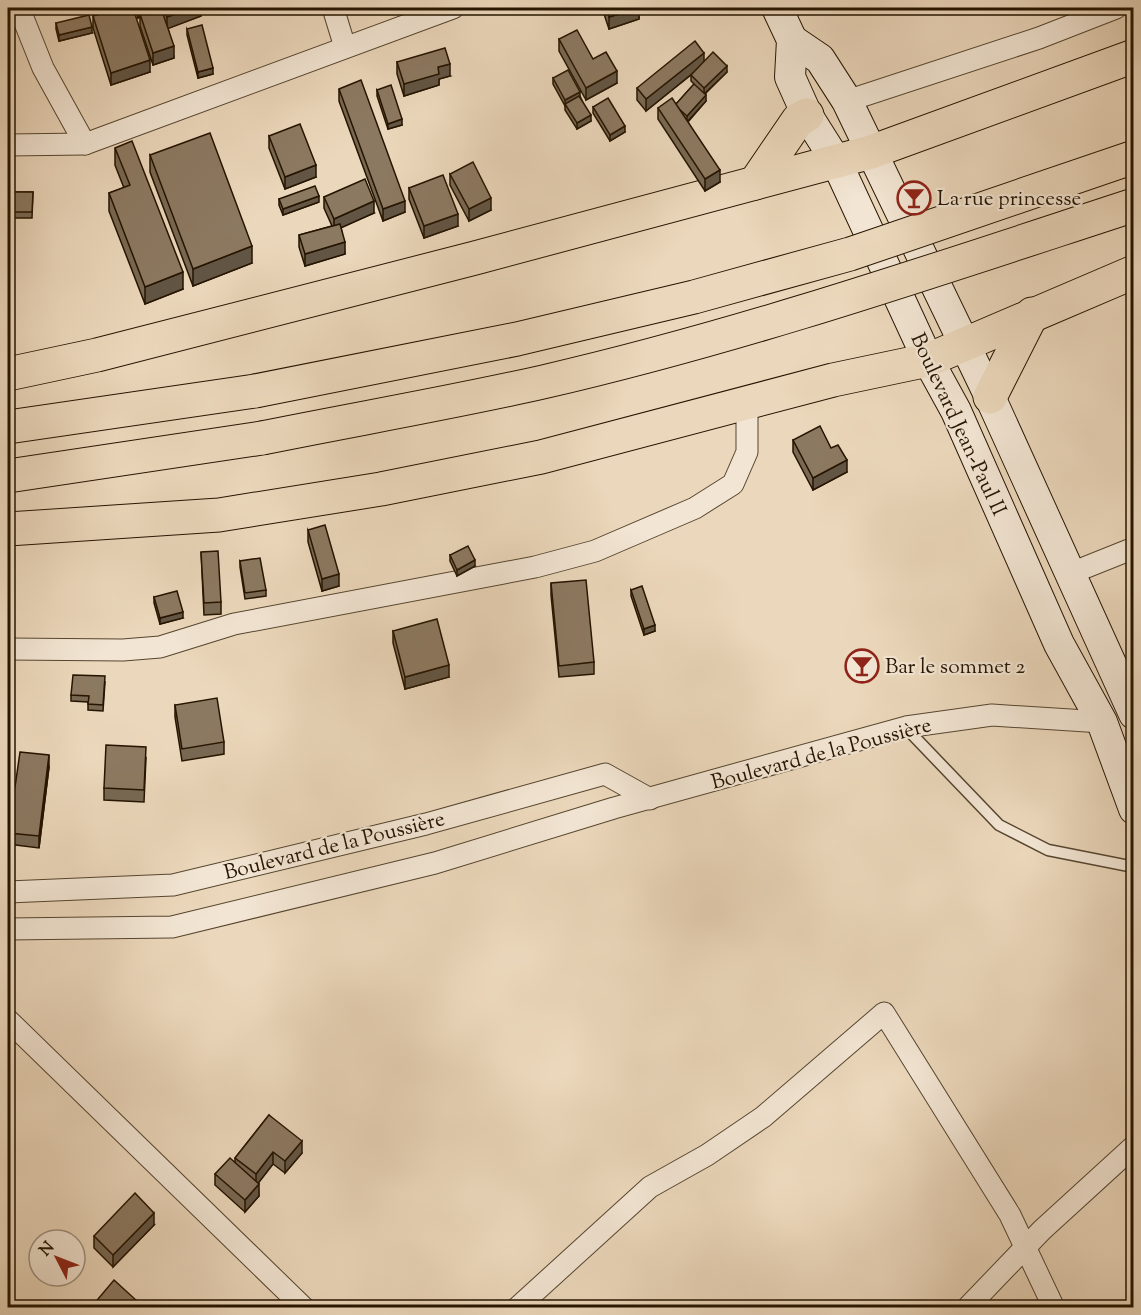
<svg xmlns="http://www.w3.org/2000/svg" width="1141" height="1315" viewBox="0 0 1141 1315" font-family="'Sorts Mill Goudy',serif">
<rect width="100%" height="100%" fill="#ebd7bb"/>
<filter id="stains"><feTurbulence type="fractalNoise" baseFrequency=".00333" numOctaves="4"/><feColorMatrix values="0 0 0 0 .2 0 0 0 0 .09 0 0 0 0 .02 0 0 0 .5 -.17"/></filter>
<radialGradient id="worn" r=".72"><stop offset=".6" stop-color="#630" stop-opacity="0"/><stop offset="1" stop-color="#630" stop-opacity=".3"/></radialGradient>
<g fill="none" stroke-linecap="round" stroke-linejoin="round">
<defs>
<polyline id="service" points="906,728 999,825 1048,850 1134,867"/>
<g id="minor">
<polyline points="19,8 43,68 85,144"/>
<polyline points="333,8 345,47"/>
<polyline points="847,101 1039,38 1116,8"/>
<polyline points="8,145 85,144 453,8"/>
<polyline points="1069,574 1134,548"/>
<polyline points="8,649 123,650 160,647 234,624 535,567 595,551 695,508 733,484 747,452 747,403"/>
<polyline points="8,892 173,885 426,824 605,774 650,799"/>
<polyline points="8,929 172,927 435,863 614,808 906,727 992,715 1102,722"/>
<polyline points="8,1020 304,1308"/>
<polyline points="517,1308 650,1187 707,1155 763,1117 884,1013 1010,1215 1054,1308"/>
<polyline points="967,1308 1042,1230 1134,1146"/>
</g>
<g id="secondary">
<polyline points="777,8 792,40 790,77 807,115 836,161 928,360 956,411 1059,644 1102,722 1134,809"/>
<polyline points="792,40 820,59 847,101 990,397 1134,714"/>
</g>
<g id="primary">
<polyline points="755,183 798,120 807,115"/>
<polyline points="8,374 97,355 475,258 871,152 1134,56"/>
<polyline points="990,397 1032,314"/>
<polyline points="8,427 255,391"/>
<polyline points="8,476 262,438"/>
<polyline points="8,529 219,515 381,489 541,457 833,380 928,360 1134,272"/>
</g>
</defs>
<use href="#service" stroke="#56452f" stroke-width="13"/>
<use href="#minor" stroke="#56452f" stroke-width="23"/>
<use href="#secondary" stroke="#251400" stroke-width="32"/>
<use href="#primary" stroke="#251400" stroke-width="35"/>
<use href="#service" stroke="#f2e5d3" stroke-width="10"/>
<use href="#minor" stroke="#f2e5d3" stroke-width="21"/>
<use href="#secondary" stroke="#f2e5d3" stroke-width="30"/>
<use href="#primary" stroke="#ebd7bb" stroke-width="33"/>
<defs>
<g id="primary-bridge">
<polyline points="255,391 517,339 694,297 850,254 1134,157"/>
<path d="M262 438C356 419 450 403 543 382 743 336 938 269 1134 205"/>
</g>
</defs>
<use href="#primary-bridge" stroke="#251400" stroke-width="35" stroke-linecap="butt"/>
<use href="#primary-bridge" stroke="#ebd7bb" stroke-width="33"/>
</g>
<g fill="#786853" stroke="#251400" stroke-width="1.5">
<polygon points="134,8 201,8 201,16 168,28 174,58 153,65 140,26 140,17 138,18"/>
<polygon points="602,8 639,8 639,19 609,29"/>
<polygon points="93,16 150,72 111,85 93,28"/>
<polygon points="56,23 92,33 59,41 56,29"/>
<polygon points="187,29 213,74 198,78 187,35"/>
<polygon points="559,39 593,59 617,83 586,100 559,51"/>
<polygon points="704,61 727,72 705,94 706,101 688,122 720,182 705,191 658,119 658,108 676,104 694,84 691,81 691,75 646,111 637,100 637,88"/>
<polygon points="397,62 450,76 439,79 439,85 404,96 397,74"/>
<polygon points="553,78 580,96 591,121 577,129 565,110 565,106 553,84"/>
<polygon points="339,89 405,212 383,221 339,101"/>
<polygon points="377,90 402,125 388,129 377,96"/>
<polygon points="593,107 625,132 610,141 593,113"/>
<polygon points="269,136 316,177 285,189 269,148"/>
<polygon points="115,148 183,289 145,304 109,211 109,193 124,188 115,165"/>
<polygon points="150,155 252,263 193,286 150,172"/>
<polygon points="450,174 491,210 469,221 450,185"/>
<polygon points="409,188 458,226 424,238 409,199"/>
<polygon points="10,192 33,192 32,218 10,218"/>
<polygon points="324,197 374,213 341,227 345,254 305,266 299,247 299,235 332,226 324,208"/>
<polygon points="279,199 319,202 283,215 279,205"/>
<polygon points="793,440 831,448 847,472 813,490 793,452"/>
<polygon points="308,530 339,586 322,591 308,542"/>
<polygon points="201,552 221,602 221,614 204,615"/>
<polygon points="450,555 475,566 457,576 450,561"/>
<polygon points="240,561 266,590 266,596 245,599 240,567"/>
<polygon points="551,583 594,662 594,674 559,677 551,595"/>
<polygon points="631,590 655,631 644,635 631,596"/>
<polygon points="154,597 183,618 160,624 154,603"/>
<polygon points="393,631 449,677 405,689 393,643"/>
<polygon points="105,682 103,711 88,710 88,702 71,701 71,695"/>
<polygon points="175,705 224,742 224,754 182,761 175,717"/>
<polygon points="146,758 144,802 104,800 104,788"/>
<polygon points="49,767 39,848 8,844 8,787 15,787"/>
<polygon points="269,1115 302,1153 285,1173 273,1164 258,1183 259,1196 245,1212 215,1185 215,1174 235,1163 235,1158"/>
<polygon points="154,1225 113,1267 94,1248 94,1236"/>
</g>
<g fill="#625544" stroke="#251400" stroke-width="1.5">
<polygon points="138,8 160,8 140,14 140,17 138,18"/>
<polygon points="192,8 201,8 201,16 167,29 167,17"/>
<polygon points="639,8 639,19 609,29 609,17"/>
<polygon points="92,27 92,33 59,41 59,35"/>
<polygon points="174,46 174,58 153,65 153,53"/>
<polygon points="704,53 704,64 646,111 646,99"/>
<polygon points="150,60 150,72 111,85 111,73"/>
<polygon points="450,64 450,76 439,79 439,85 404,96 404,84 438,67"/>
<polygon points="727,66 727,72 704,94 704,88"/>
<polygon points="213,68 213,74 198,78 198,72"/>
<polygon points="617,71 617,83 586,100 586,88"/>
<polygon points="580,92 580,98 565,106 565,100"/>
<polygon points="706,95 706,101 687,122 687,116"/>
<polygon points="591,115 591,121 577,129 577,123"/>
<polygon points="402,119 402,125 388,129 388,124"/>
<polygon points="625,126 625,132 610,141 610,135"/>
<polygon points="316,165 316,177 285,189 285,177"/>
<polygon points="720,170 720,182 705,191 705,179"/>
<polygon points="319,196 319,202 283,215 283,209"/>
<polygon points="491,198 491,210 469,221 469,209"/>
<polygon points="374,201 374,213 334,231 334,219"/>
<polygon points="405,201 405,212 383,221 383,209"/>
<polygon points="458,214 458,226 424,238 424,226"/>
<polygon points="345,242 345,254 305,266 305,254"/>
<polygon points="252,246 252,263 193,286 193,269"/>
<polygon points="183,272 183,289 145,304 145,287"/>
<polygon points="847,460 847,472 813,490 813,478"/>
<polygon points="475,560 475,566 457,576 457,570"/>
<polygon points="339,574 339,586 322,591 322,579"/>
<polygon points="183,612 183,618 160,624 160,618"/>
<polygon points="655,625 655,631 644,635 644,629"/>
<polygon points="449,665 449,677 405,689 405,677"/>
<polygon points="49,755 49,767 39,848 39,836"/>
<polygon points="302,1141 302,1153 285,1173 285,1161"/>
<polygon points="273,1152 273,1164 256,1186 256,1174"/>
<polygon points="259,1184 259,1196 245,1212 245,1200"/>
<polygon points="154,1213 154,1225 113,1267 113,1255"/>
<polygon points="137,1301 137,1308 132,1308"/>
</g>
<g fill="#8c7961" stroke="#251400" stroke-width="1.5">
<polygon points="120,8 133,8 150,60 111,73 93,16"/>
<polygon points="160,8 161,8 174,46 153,53 140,14"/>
<polygon points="163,8 192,8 167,17"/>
<polygon points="606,8 638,8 609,17"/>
<polygon points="89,15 92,27 59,35 56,23"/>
<polygon points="202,25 213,68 198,72 187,29"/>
<polygon points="577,30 593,59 606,52 617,71 586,88 559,39"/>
<polygon points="695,41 704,53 646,99 637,88"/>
<polygon points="445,48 450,64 438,67 439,74 404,84 397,62"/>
<polygon points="713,52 727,66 704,88 691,75"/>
<polygon points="568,70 580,92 565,100 553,78"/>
<polygon points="361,80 405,201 383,209 339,89"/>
<polygon points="694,84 706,95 687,116 678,108 676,104"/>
<polygon points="391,85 402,119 388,124 377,90"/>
<polygon points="579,96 591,115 577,123 565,104"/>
<polygon points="608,98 625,126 610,135 593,107"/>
<polygon points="672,98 720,170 705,179 658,108"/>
<polygon points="300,124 316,165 285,177 269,136"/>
<polygon points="210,133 252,246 193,269 150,155"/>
<polygon points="132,141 183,272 145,287 109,193 130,185 115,148"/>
<polygon points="473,162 491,198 469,209 450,174"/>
<polygon points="443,175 458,214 424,226 409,188"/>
<polygon points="365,179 374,201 334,219 324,197"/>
<polygon points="315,186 319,196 283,209 279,199"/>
<polygon points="10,192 33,192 32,212 10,212"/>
<polygon points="340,224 345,242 305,254 299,235"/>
<polygon points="820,426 831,448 838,445 847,460 813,478 793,440"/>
<polygon points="325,525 339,574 322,579 308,530"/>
<polygon points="468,546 475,560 457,570 450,555"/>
<polygon points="218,551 221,602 204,603 201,552"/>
<polygon points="260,558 266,590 245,593 240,561"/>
<polygon points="586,580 594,662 559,666 551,583"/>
<polygon points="642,586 655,625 644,629 631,590"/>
<polygon points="177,591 183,612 160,618 154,597"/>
<polygon points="437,619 449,665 405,677 393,631"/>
<polygon points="73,675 105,676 103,705 88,704 89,696 71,695"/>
<polygon points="217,698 224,742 182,749 175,705"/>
<polygon points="106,745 146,747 144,790 104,788"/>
<polygon points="20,752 49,755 39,836 8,833 8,787 15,787"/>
<polygon points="269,1115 302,1141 285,1161 273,1152 256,1174 235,1158"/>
<polygon points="230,1158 259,1184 245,1200 215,1174"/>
<polygon points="135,1193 154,1213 113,1255 94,1236"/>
<polygon points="114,1280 137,1301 132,1308 96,1308 93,1305"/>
</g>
<defs>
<symbol id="bar-ring" viewBox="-11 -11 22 22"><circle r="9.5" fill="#f2e5d3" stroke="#8f2418" stroke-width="1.5"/><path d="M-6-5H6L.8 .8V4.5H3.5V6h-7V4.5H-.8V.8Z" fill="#8f2418"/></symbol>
</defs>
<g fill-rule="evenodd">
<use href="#bar-ring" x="895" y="179" width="38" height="38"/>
<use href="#bar-ring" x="843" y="647" width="38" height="38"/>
</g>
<g text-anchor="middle" stroke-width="4.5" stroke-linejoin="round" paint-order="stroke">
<g font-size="21" fill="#251400" stroke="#f2e5d3" text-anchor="start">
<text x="937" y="205">La rue princesse</text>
<text x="885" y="673">Bar le sommet 2</text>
</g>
<g font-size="21" fill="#251400" stroke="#f2e5d3">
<text transform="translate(959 424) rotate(65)" y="7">Boulevard Jean-Paul II</text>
<text transform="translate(821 753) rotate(-15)" y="7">Boulevard de la Poussière</text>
<text transform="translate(334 845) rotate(-14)" y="7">Boulevard de la Poussière</text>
</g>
</g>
<rect width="1141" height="1315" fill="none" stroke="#ebd7bb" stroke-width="30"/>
<rect x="9" y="9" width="1123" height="1297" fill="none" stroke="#251400" stroke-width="3"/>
<rect x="15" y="15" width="1111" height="1285" fill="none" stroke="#251400" stroke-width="1.5"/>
<g transform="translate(57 1258) rotate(312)"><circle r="28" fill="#f2e5d3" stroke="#a0917f" stroke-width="1.5"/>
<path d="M0-4.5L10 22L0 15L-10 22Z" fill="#8f2418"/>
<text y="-9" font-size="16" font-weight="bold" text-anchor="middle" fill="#251400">N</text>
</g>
<rect width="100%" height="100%" filter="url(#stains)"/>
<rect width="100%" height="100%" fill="url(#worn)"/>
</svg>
